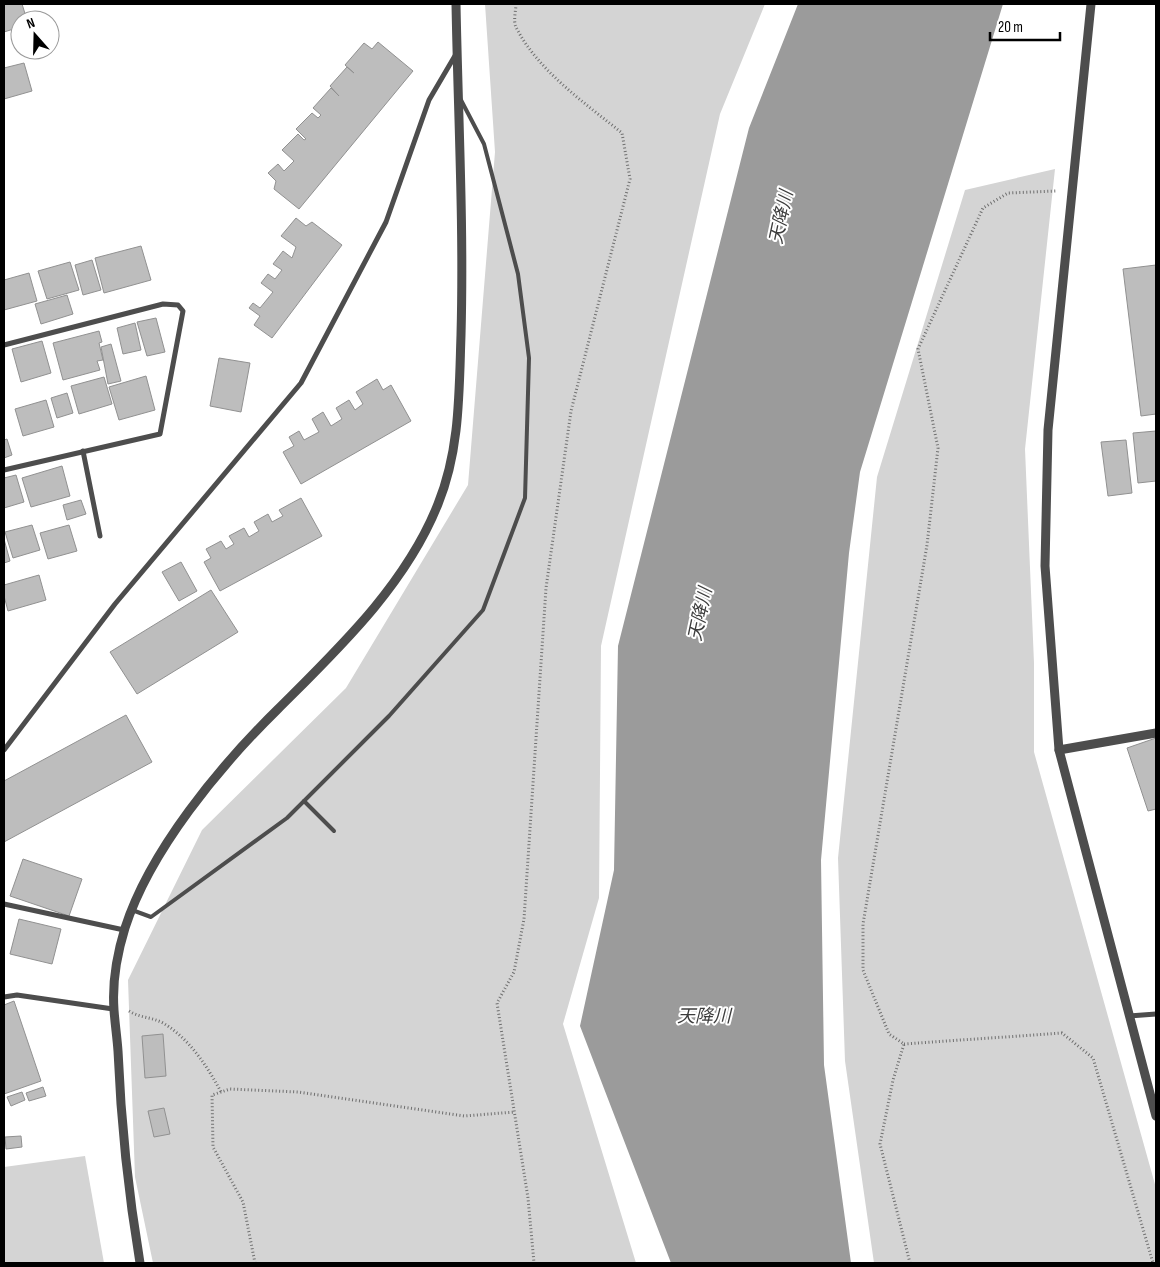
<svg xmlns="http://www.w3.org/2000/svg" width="1160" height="1267" viewBox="0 0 1160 1267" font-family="'Sofia Sans Condensed','Noto Sans JP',sans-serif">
<rect width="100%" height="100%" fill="#fff"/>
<g fill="#d4d4d4">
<polygon points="485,4 765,4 720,114 601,646 599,898 563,1024 636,1263 153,1263 135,1177 128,980 202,830 346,688 468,485 495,152"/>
<polygon points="1055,169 1025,449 1034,663 1034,752 1156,1188 1156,1263 874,1263 845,1061 838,858 877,477 965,190"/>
<polygon points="85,1156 104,1263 4,1263 4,1167"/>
</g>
<polygon fill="#9b9b9b" points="798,4 1003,4 860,472 849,553 821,860 824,1065 851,1263 671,1263 580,1026 614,870 618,646 749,128"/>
<g fill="#bdbdbd" stroke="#919191">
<polygon points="4,4 22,4 27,20 20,20 20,27 4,32"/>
<polygon points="378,42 413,71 299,209 274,189 276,181 268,173 278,164 284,171 294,161 282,150 298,134 304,140 306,139 296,129 312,113 318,118 321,115 313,108 331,88 339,96 330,86 347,67 354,73 345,65 364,43 372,49"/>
<polygon points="24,63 32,91 4,99 4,68"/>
<polygon points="296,218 306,226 312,222 342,245 272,338 254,325 260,316 249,308 253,303 260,308 273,292 261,283 268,274 275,279 282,270 273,264 283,251 292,258 296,247 281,236"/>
<polygon points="141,246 151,280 104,293 95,258"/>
<polygon points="92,260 101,290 83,295 75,265"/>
<polygon points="70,262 79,290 47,299 38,271"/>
<polygon points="1156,265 1156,414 1141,416 1123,269"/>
<polygon points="29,273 37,301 4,310 4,280"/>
<polygon points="67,295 73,314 41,324 35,304"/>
<polygon points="156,318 165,352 147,356 137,322"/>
<polygon points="135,323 141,350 123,354 117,328"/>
<polygon points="99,331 102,342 99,343 103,360 97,361 100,370 63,380 53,343"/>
<polygon points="42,341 51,373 21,382 12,349"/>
<polygon points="111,344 121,381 108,384 101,347"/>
<polygon points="219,358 250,363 241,412 210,406"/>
<polygon points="146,376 155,410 119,420 109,387"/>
<polygon points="104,377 112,404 79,414 71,386"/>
<polygon points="377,379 383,390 391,385 411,421 301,484 283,452 294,446 289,437 299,431 304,440 319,432 312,419 323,412 331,426 342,419 336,408 349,400 355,410 363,404 356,392"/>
<polygon points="67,393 73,413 57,418 51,398"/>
<polygon points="46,400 54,427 23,436 15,409"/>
<polygon points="1156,431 1156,481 1138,483 1133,433"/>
<polygon points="7,439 12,455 4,458 4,440"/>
<polygon points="1126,440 1132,493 1108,496 1101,442"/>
<polygon points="62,466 70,496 31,507 22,478"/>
<polygon points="16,475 24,502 4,508 4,478"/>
<polygon points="301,498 322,536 220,591 204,562 211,558 206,549 221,541 226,549 234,544 229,536 244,528 249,537 259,531 254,522 268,514 272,522 283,516 279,510"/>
<polygon points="81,500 86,514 67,520 63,505"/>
<polygon points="32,525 40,550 13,558 5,532"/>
<polygon points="69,525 77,551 48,559 40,533"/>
<polygon points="4,539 10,561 4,563"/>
<polygon points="181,562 197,591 179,601 162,572"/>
<polygon points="39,575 46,600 8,611 4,596 4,585"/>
<polygon points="211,590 238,632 137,694 110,652"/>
<polygon points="126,715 152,762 4,842 4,781"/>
<polygon points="1156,738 1156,809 1148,811 1127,748"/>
<polygon points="23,859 82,879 69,916 10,896"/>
<polygon points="19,919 61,929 52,964 10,954"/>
<polygon points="14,1001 41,1081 4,1094 4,1005"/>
<polygon points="163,1034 166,1076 145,1078 142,1036"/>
<polygon points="43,1087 46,1096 29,1101 26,1093"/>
<polygon points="22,1092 25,1100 11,1106 7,1097"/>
<polygon points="164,1108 170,1134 154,1137 148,1111"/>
<polygon points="21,1136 22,1147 6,1149 5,1137"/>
</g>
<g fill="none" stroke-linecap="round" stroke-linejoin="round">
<g stroke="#6f6f6f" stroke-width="3" stroke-dasharray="1 2.5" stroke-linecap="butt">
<path d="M516 4C516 10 513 21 516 27 537 70 586 104 622 133L630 179 571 411 546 588 524 919 514 972 497 1003 528 1198 534 1263"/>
<path d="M129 1011C140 1018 152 1017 163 1023 189 1038 207 1066 221 1092"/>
<polyline points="904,1044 1062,1033 1093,1058 1153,1263"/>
<polyline points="255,1263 243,1202 213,1147 212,1095 230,1089 298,1092 464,1116 515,1112"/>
<polyline points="910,1263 880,1144 893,1080 904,1044 889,1034 863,970 863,924 927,545 938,448 918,349 983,208 1008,193 1056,191"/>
</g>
<g stroke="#4d4d4d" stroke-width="4">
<polyline points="304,801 334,831"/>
<polyline points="132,910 151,917 287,818 389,716 483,610 525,498 529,358 518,274 484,144 461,100"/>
</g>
<g stroke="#4d4d4d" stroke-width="5">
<polyline points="4,345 163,304 178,305 183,311 160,434 4,470"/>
<polyline points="83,451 100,536"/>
<polyline points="4,750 115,604 301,383 386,222 429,100 456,54"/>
<polyline points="4,904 124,930"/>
<polyline points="4,997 17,995 113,1009"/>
<polyline points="1129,1016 1156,1014"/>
</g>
<g stroke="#4d4d4d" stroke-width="9">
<polyline points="1091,4 1048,430 1045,566 1059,750 1156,1116"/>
<polyline points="1059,750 1156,733"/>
<path d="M140 1263C128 1191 121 1124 118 1051 117 1037 115 1024 114 1010 112 983 117 954 125 928 150 850 220 766 278 709 338 649 406 585 438 504 460 450 459 393 461 335 464 224 458 114 456 4"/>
</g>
</g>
<g text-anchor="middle" stroke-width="4" stroke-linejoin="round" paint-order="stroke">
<g font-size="18" font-style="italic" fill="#3c3c3c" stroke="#fff">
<text transform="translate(781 217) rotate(-78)" y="6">天降川</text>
<text transform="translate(700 614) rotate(-78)" y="6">天降川</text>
<text x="704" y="1022">天降川</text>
</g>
</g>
<rect width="1160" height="1267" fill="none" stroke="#000000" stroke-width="10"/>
<g transform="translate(35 35) rotate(340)"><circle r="24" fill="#ffffff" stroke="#999999"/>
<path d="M0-4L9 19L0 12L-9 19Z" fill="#000000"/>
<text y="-8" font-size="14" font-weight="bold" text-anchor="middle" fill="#000000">N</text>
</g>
<path d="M990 32v8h70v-8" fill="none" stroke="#000000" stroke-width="2.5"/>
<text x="998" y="32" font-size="15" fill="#000000" stroke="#ffffff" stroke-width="4" paint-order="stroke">20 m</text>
</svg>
